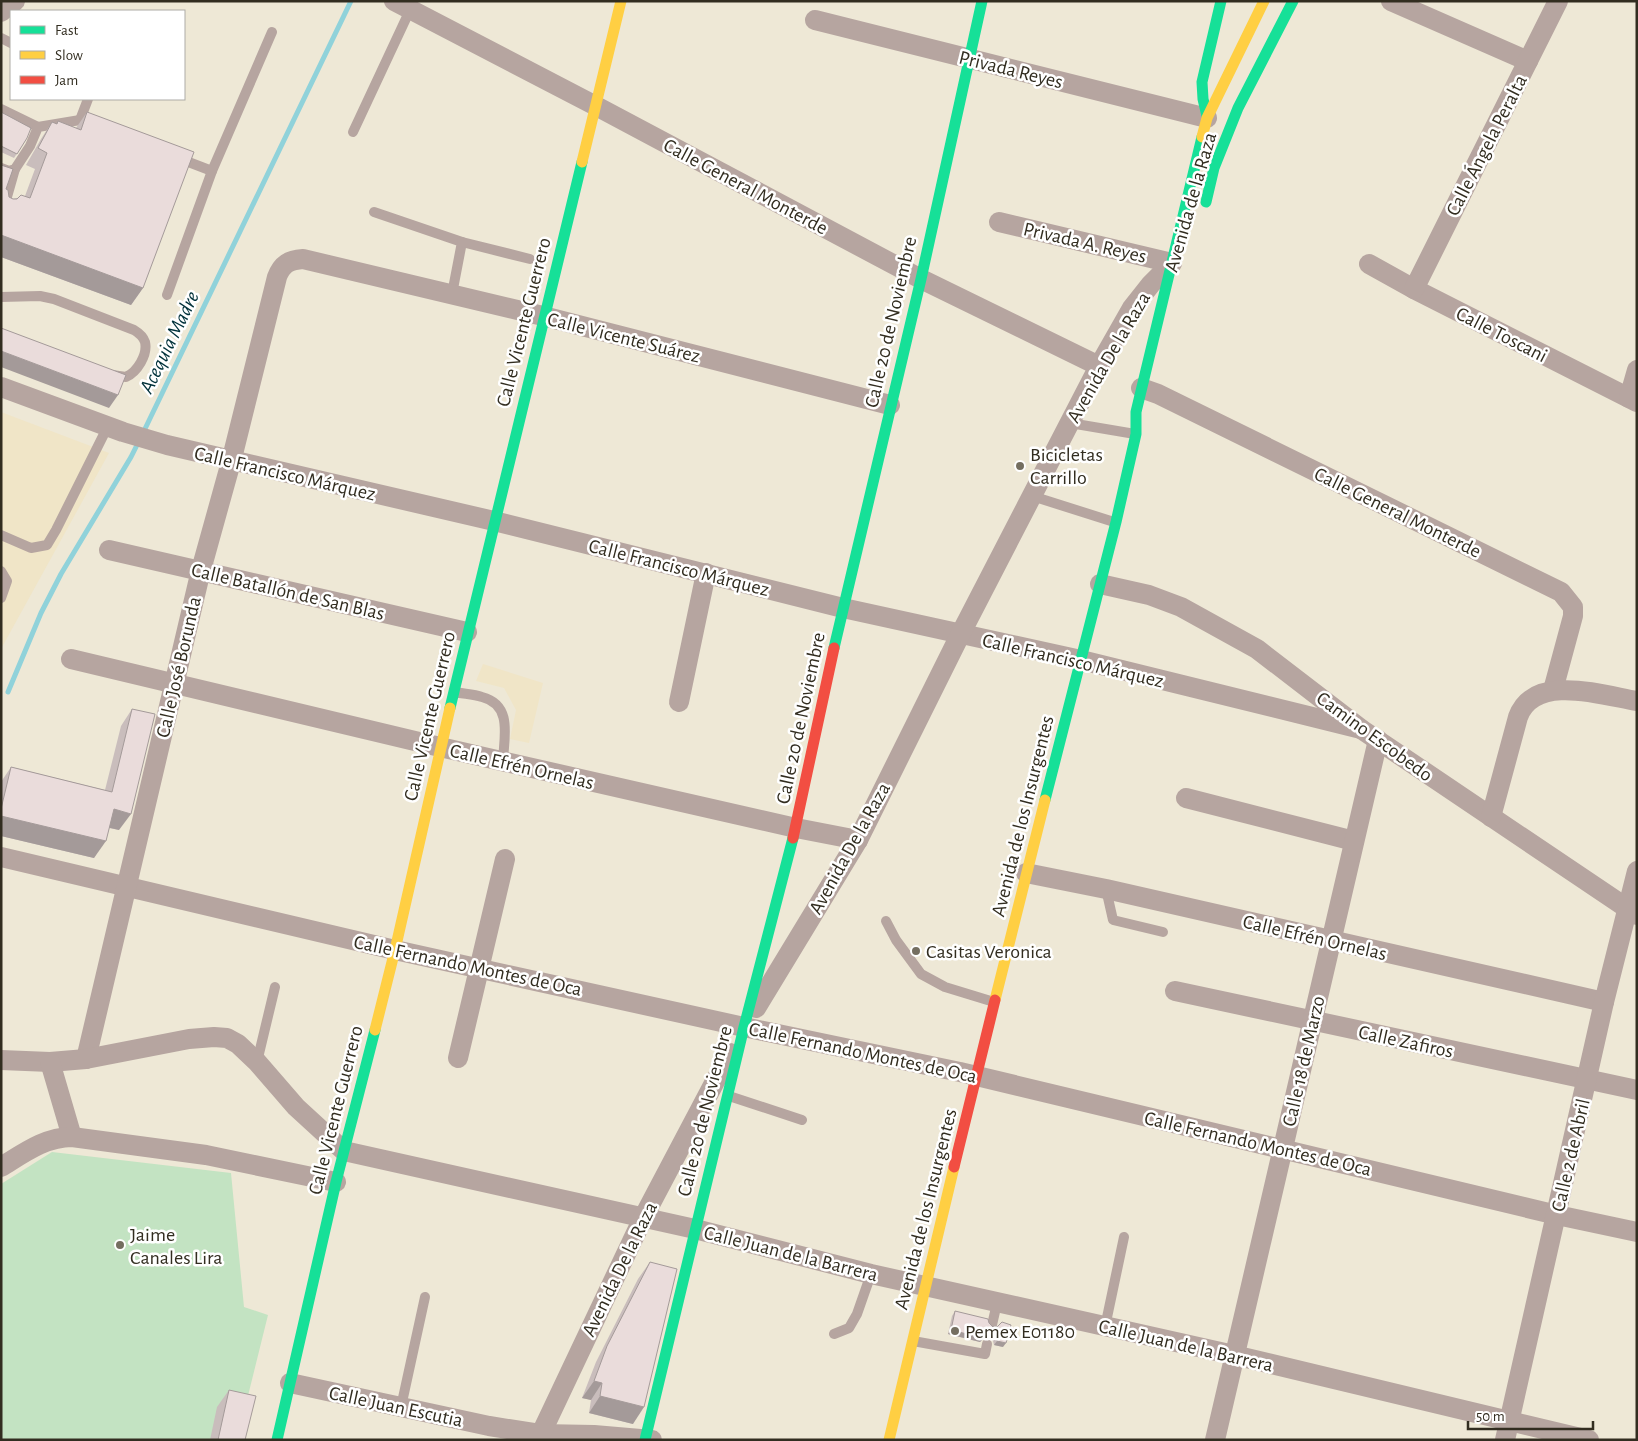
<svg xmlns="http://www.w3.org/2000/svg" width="1638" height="1441" viewBox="0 0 1638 1441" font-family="'Alegreya Sans',sans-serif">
<rect width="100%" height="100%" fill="#eee8d6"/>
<g fill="#f0e5c7">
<polygon points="1,412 109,453 1,649"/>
<polygon points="483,664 543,683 529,743 510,739 516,710 504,688 476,681"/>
</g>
<polygon fill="#c3e3c2" points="52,1152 231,1173 244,1307 268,1315 237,1440 1,1440 1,1184"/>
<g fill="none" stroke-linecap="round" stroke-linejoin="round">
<g stroke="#90d2da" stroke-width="5">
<polyline points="143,433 351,1"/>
<polyline points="8,692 41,613 61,574 131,457 139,441"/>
</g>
<g stroke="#b6a5a0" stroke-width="10">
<polyline points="1,38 11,43"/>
<polyline points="1,109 38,127"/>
<polyline points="80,120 88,99"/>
<polyline points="353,132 410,10"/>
<polyline points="178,158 212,171"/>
<polyline points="1,168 9,171 15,169 30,146 38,127 80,120 92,125"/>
<polyline points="5,204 15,169"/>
<polyline points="374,212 462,242 452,294"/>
<polyline points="462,242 530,259"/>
<polyline points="167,295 212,171 272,32"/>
<path d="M1 297 40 296 54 299 134 330C139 333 143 336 145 342 148 355 137 372 126 377L112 375"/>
<polyline points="1070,423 1135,434"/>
<polyline points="1032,496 1114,522"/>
<polyline points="1,535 31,548 47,545 56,530 108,426"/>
<polyline points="1,571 7,581 1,598"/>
<path d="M455 692C464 694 473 694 482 697 513 705 504 737 503 761"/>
<polyline points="1106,889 1113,920 1163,932"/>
<polyline points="886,921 896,940 921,974 945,987 994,1002"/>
<polyline points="257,1062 275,987"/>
<polyline points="729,1096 802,1120"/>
<polyline points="992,1325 997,1303"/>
<polyline points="1105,1327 1124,1237"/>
<polyline points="834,1334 849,1328 857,1314 871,1274"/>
<polyline points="913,1341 985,1354 987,1344"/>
<polyline points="401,1407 425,1297"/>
</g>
<g stroke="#b6a5a0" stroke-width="20">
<polyline points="394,1 596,106 921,279 1099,366"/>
<polyline points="1391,1 1528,61"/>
<polyline points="1,12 15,1"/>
<polyline points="815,20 1207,118"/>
<polyline points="999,222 1172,263"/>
<polyline points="1369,264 1414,289 1637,402"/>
<polyline points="1414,289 1558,1"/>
<polyline points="1,387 123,432 167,445 494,521 843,608 1081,660 1361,729"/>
<polyline points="1141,388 1158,394 1561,592 1573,607 1573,616 1553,690"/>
<polyline points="1629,398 1637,370"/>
<polyline points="109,550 467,632"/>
<polyline points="1100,584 1149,595 1181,607 1257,649 1361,729 1637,915"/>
<polyline points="71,659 440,747 796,828 858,840"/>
<polyline points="679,702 706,573"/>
<polyline points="1186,798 1354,841"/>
<path d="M1491 817 1518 717C1534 673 1602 695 1636 701"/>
<polyline points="1,857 395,950 744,1027 960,1072 1557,1215 1637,1232"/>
<polyline points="1026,873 1106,889 1604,1002"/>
<polyline points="1175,991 1637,1090"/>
<polyline points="756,1008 858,840 961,633 1099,366 1132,308 1151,284 1172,263"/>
<polyline points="458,1058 505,859"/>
<path d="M86 1059 201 570 231 462 277 277C282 264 289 260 303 259L543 316 890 405"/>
<polyline points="1,1060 50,1062 86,1059 189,1039 214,1037 227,1038 238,1044 257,1062 296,1107 344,1151 695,1229 871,1274 1234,1355 1589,1440"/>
<polyline points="50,1062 72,1137"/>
<path d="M1 1167C24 1153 45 1137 72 1137L206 1155 336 1182"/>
<polyline points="290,1383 489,1426 540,1434 594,1435 652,1440"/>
<polyline points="538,1440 643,1218 730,1053"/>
<polyline points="1215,1440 1378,740"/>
<polyline points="1505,1440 1604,1002 1637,871"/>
</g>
<g stroke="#16e098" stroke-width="11">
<polyline points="1207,116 1203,99 1202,82 1221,1"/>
<polyline points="1206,202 1214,168 1238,108 1293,1"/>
<polyline points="834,648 921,279 982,1"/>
<polyline points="450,708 582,162"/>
<polyline points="1045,800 1116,522 1136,434 1136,412 1202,137"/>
<polyline points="277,1440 336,1182 375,1030"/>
<polyline points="645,1440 744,1027 793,838"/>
</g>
<g stroke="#ffcf43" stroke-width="11">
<polyline points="1202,137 1207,118 1264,1"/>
<polyline points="582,162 621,1"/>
<polyline points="995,1000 1045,800"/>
<polyline points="375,1030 395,950 450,708"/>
<polyline points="889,1440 954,1167"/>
</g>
<g stroke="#f24e42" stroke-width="11">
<polyline points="793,838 834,648"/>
<polyline points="954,1167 995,1000"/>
</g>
</g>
<g fill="#c9bdbc">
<polygon points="1,112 27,138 14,158 1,152"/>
<polygon points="87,112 143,288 131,305 1,257 6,189 9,197 13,199 25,196 35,169 26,165 41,139 52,122 57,124 58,121 76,128"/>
<polygon points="132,709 119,830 109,828 94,858 1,836 1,782 11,767 105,790 121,726"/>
<polygon points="650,1262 633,1424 589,1413 591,1400 582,1398 596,1362 638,1279"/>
<polygon points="955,1311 989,1323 1003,1347 994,1345 993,1341 989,1337 984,1338 980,1342 948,1334 952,1316"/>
<polygon points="229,1390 245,1440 210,1440 217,1407"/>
</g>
<g fill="#a49a99">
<polygon points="1,235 143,288 131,305 1,257"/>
<polygon points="1,351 118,395 109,408 1,367"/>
<polygon points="114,809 131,814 119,830 102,826"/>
<polygon points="1,816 106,841 94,858 1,836"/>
<polygon points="951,1330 987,1333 992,1333 989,1337 984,1338 980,1342 948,1334"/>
<polygon points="997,1341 1006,1343 1003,1347 994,1345"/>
<polygon points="594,1381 602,1383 591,1400 582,1398"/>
<polygon points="600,1396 644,1407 633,1424 589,1413"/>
</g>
<g fill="#eadcdb" stroke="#a49a99">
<polygon points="1,112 31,128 27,138 17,154 1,146"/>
<polygon points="87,112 194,152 143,288 1,235 1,165 13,169 6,189 8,190 9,197 13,199 17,199 21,195 30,198 47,153 38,148 52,122 57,124 58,121 81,130"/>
<polygon points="1,328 126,375 118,395 1,351"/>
<polygon points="132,709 155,714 131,814 114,809 106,841 1,816 1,809 11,767 112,792"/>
<polygon points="650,1262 677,1269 644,1407 600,1396 602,1383 594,1381 607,1346"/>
<polygon points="955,1311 988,1319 989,1323 993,1327 997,1327 1002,1322 1011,1325 1006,1343 997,1341 996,1337 992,1333 987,1333 983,1338 951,1330"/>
<polygon points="229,1390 256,1396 245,1440 218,1440"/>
</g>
<g fill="#746e60" stroke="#fff" stroke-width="2">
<circle cx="1020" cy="466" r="5"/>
<circle cx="916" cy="951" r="5"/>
<circle cx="120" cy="1245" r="5"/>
<circle cx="955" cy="1331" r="5"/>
</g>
<g text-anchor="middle" stroke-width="5" stroke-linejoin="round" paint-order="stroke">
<g font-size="20" fill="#322d20" stroke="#fff">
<text transform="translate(1011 69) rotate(14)" y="7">Privada Reyes</text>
<text transform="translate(1486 145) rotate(-63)" y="7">Calle Ángela Peralta</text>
<text transform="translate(746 186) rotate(28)" y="7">Calle General Monterde</text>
<text transform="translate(1190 202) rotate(-74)" y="7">Avenida de la Raza</text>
<text transform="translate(1085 242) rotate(13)" y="7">Privada A. Reyes</text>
<text transform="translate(523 322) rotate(-76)" y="7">Calle Vicente Guerrero</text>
<text transform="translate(890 322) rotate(-77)" y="7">Calle 20 de Noviembre</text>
<text transform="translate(1502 334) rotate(27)" y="7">Calle Toscani</text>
<text transform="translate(624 337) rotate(14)" y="7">Calle Vicente Suárez</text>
<text transform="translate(1108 357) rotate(-60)" y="7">Avenida De la Raza</text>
<text transform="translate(285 473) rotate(13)" y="7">Calle Francisco Márquez</text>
<text transform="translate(1398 512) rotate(26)" y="7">Calle General Monterde</text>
<text transform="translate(679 567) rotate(14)" y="7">Calle Francisco Márquez</text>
<text transform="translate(288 591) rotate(13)" y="7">Calle Batallón de San Blas</text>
<text transform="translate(1073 660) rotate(13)" y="7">Calle Francisco Márquez</text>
<text transform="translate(178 667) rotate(-77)" y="7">Calle José Borunda</text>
<text transform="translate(429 716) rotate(-77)" y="7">Calle Vicente Guerrero</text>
<text transform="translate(800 718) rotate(-78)" y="7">Calle 20 de Noviembre</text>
<text transform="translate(1375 736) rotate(36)" y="7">Camino Escobedo</text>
<text transform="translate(522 766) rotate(13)" y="7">Calle Efrén Ornelas</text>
<text transform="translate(1022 816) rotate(-76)" y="7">Avenida de los Insurgentes</text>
<text transform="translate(849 848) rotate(-61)" y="7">Avenida De la Raza</text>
<text transform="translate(1315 937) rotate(13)" y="7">Calle Efrén Ornelas</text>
<text transform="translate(468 965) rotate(12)" y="7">Calle Fernando Montes de Oca</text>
<text transform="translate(1406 1041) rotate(12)" y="7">Calle Zafiros</text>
<text transform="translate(863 1052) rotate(12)" y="7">Calle Fernando Montes de Oca</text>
<text transform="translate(1303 1061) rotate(-77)" y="7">Calle 18 de Marzo</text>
<text transform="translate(335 1110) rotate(-76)" y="7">Calle Vicente Guerrero</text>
<text transform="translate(704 1111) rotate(-76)" y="7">Calle 20 de Noviembre</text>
<text transform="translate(1258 1143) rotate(13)" y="7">Calle Fernando Montes de Oca</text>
<text transform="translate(1570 1155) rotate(-77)" y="7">Calle 2 de Abril</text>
<text transform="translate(925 1209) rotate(-76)" y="7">Avenida de los Insurgentes</text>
<text transform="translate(791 1253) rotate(14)" y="7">Calle Juan de la Barrera</text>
<text transform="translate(619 1269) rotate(-64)" y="7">Avenida De la Raza</text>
<text transform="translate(1186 1345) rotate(13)" y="7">Calle Juan de la Barrera</text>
<text transform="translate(396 1406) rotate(12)" y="7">Calle Juan Escutia</text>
</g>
<g font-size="20" fill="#322d20" stroke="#fff" text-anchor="start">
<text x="1030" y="461">Bicicletas<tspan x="1030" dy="23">Carrillo</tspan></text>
<text x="926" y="958">Casitas Veronica</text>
<text x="130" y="1241">Jaime<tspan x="130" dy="23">Canales Lira</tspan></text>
<text x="965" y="1338">Pemex E01180</text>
</g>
<g font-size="21" font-style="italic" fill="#01313a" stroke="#fff">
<text transform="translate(169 342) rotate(-64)" y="7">Acequia Madre</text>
</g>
</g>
<rect width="1638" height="1441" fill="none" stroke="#322d20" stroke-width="5"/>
<rect x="10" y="10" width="175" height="90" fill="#ffffff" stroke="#adaba6"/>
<rect x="20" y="26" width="25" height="8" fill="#16e098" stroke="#adaba6"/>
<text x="55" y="35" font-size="15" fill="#322d20">Fast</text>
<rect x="20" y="51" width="25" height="8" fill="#ffcf43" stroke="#adaba6"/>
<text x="55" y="60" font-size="15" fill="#322d20">Slow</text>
<rect x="20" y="76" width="25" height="8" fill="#f24e42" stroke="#adaba6"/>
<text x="55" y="85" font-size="15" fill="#322d20">Jam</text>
<path d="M1468 1421v8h125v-8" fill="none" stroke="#322d20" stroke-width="2.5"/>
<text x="1476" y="1421" font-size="15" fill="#322d20" stroke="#ffffff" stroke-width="4" paint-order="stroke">50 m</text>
</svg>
